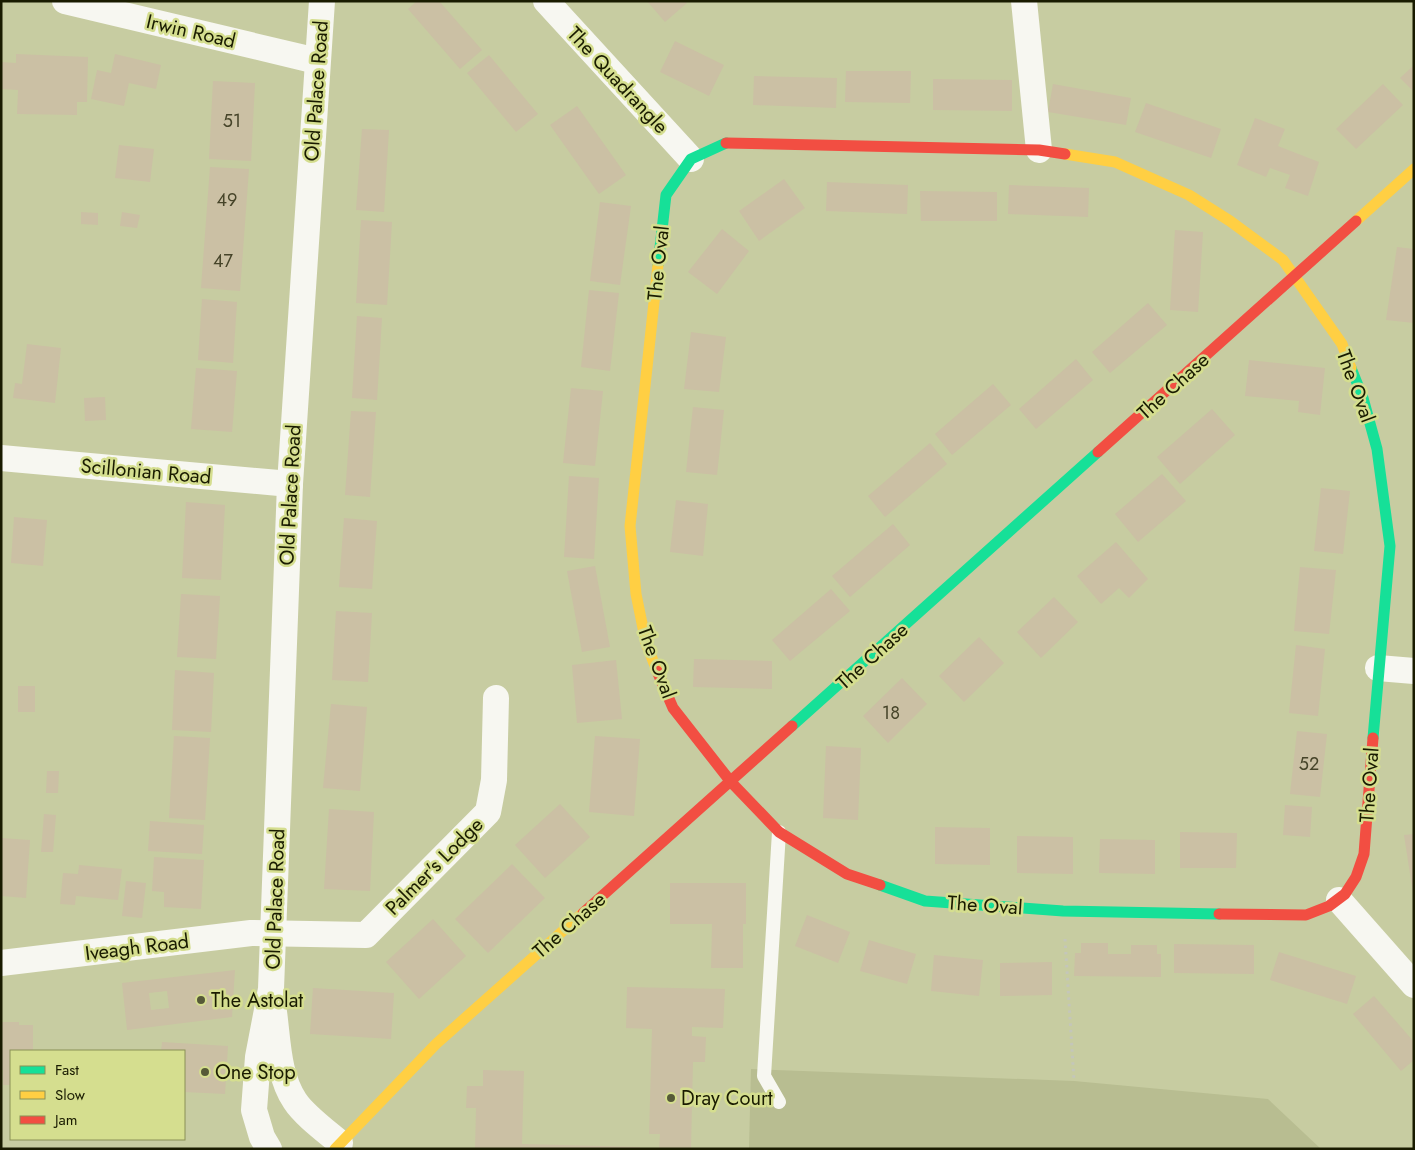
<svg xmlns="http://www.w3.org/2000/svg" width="1415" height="1150" viewBox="0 0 1415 1150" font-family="Jost,sans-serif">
<rect width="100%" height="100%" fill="#c7cca1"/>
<polygon fill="#b8bd91" points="751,1069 1074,1081 1268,1099 1321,1149 749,1149"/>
<g fill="#cbc0a4" fill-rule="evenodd">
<polygon points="417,1 439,1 482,50 460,69 408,9"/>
<polygon points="647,1 685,1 687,3 665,22"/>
<polygon points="675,41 724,65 709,96 660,72"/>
<polygon points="16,54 88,57 87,102 77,102 77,115 17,114 18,90 1,89 1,62 16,63"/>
<polygon points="115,54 161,65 156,89 129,83 124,106 91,99 97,70 111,73"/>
<polygon points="489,55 538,114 516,132 467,73"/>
<polygon points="1414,65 1414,92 1400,78"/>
<polygon points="846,71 911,71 910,103 845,102"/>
<polygon points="754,76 837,78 836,108 753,105"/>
<polygon points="933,79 1012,80 1012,111 933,110"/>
<polygon points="213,81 255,83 251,161 209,159"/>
<polygon points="1053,84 1131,98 1126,125 1048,112"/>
<polygon points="1383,84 1403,105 1356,149 1336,129"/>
<polygon points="1146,103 1221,129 1211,158 1135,132"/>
<polygon points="577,106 626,175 599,194 550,125"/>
<polygon points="1255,118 1285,129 1278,146 1319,162 1308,196 1285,188 1290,175 1270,168 1266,177 1237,165"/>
<polygon points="362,129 389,130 384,212 356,210"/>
<polygon points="119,145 154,149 150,182 115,178"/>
<polygon points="210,167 249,169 240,291 201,288"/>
<polygon points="784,179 805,208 759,241 739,211"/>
<polygon points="827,182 908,185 907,214 826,211"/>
<polygon points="1009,185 1089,188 1088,217 1008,214"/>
<polygon points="920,191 997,192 997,221 921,221"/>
<polygon points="600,202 631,206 620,285 590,281"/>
<polygon points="81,212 98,213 98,225 81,224"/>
<polygon points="122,212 140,215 137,228 120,226"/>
<polygon points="361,220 392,222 387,305 356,303"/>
<polygon points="722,229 749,251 717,294 688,272"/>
<polygon points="1175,230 1203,232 1198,312 1170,310"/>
<polygon points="1397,247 1414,249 1414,323 1386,320"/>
<polygon points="589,290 619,293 610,371 581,367"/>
<polygon points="202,299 237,302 233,363 198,360"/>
<polygon points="1148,303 1167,325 1110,373 1092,352"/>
<polygon points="357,316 382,318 377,400 352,398"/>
<polygon points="691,332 726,337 719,392 684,389"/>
<polygon points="27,344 61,348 55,403 13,398 15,383 22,384"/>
<polygon points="1076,359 1093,380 1036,429 1019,409"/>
<polygon points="1249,360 1325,368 1320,415 1298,412 1299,401 1245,396"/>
<polygon points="196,368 237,371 232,432 191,429"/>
<polygon points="993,384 1011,405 952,455 935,434"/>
<polygon points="571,388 603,391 595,466 563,463"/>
<polygon points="105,397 106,420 85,421 84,398"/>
<polygon points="693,407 724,410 717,475 686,472"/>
<polygon points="1212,409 1235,435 1180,484 1157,457"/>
<polygon points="351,411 376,412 370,497 345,495"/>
<polygon points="930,443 947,464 885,517 868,496"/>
<polygon points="1162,474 1186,501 1138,542 1115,514"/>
<polygon points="569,476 599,478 594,559 564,557"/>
<polygon points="1321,488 1350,491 1343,554 1314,551"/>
<polygon points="676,500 708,504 703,556 670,552"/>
<polygon points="186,502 225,505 221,580 182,578"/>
<polygon points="14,517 47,520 43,566 11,563"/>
<polygon points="344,518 377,521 372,589 339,587"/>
<polygon points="893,524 910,545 850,597 832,576"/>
<polygon points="1116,542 1148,579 1129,598 1119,588 1101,604 1077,576"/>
<polygon points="595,566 610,647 582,652 567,571"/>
<polygon points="1300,567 1336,570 1329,634 1294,631"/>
<polygon points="831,589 850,611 790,661 772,640"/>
<polygon points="181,594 220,596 216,659 177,657"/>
<polygon points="1054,597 1078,622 1041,658 1017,632"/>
<polygon points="336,611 372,613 368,682 332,680"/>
<polygon points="979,637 1004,663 964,702 939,676"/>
<polygon points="1296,645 1325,649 1318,716 1289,713"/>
<polygon points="694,659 772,661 772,689 693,687"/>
<polygon points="616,660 622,719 577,723 572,665"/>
<polygon points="175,670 214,673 211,732 172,730"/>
<polygon points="902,678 927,704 888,743 863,716"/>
<rect x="18" y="686" width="17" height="26"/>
<polygon points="331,704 367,707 360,791 323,788"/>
<polygon points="1297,731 1327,734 1320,797 1290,794"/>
<polygon points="174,736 210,738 205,820 169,818"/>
<polygon points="595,736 640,739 634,816 589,812"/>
<polygon points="826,746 861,748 858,820 823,818"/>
<polygon points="47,771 59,771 58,793 46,793"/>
<polygon points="560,804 590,837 545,878 515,845"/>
<polygon points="1285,805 1312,807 1310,837 1283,835"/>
<polygon points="329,809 374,812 370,891 324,889"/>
<polygon points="44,814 56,815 53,852 41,852"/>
<polygon points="150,821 204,825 202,854 148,851"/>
<polygon points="935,827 990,828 990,865 935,864"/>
<polygon points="1180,832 1237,833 1236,868 1180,868"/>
<polygon points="1414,834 1414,893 1413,893 1404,835"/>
<polygon points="1017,836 1073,837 1073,874 1017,873"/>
<polygon points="1,838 30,840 26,898 1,896"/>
<polygon points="1100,839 1155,840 1155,874 1099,873"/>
<polygon points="154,857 204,860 201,909 164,907 164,892 152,891"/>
<polygon points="512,864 545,898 488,953 455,919"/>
<polygon points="79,865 122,869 118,900 76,896 75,905 60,904 63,873 78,874"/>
<polygon points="126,881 146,883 142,918 122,916"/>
<polygon points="670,883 746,883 746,924 743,924 743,968 711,968 712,924 670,924"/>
<polygon points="807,915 850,932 838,963 795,946"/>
<polygon points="433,919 466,956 419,999 386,962"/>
<polygon points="869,940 916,954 907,984 860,971"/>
<polygon points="1081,943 1108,943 1108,954 1131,954 1131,945 1157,945 1157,954 1161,954 1161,977 1074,976 1075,953 1081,953"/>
<polygon points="1174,944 1254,945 1254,974 1174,973"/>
<polygon points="1279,952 1356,976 1347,1004 1270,980"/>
<polygon points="934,955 983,960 979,996 931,991"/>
<polygon points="1052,962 1052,995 1000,996 1000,963"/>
<path d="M235 970 232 1017 127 1030 122 983ZM167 991 169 1008 151 1010 149 993Z"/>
<polygon points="627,987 725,989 723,1028 692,1027 692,1036 706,1037 705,1062 693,1062 691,1149 659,1149 660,1134 649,1134 652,1029 626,1028"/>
<polygon points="313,988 394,993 391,1039 310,1034"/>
<polygon points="1374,996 1414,1042 1414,1060 1401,1071 1353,1014"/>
<polygon points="1,1022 19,1022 19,1025 33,1025 33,1051 11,1051 11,1085 3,1085 3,1070 1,1070"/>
<polygon points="162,1042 228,1046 225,1094 184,1092 184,1051 161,1051"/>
<polygon points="483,1070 524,1071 522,1144 640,1147 640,1149 475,1149 476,1108 466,1108 467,1086 483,1086"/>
</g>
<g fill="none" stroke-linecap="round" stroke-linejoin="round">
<polyline stroke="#c4c6ba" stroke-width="3" stroke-dasharray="2.5 4" stroke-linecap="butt" points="1065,939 1074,1081"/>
<polyline stroke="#f7f7f1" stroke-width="14" points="779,832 764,1076 779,1102"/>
<g stroke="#f7f7f1" stroke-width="26">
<polyline points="65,1 317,61"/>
<polyline points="546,1 691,159"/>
<polyline points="1024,1 1039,150"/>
<polyline points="1,458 290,484"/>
<polyline points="1378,668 1414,671"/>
<polyline points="1339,900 1414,985"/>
<polyline points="1,963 251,933 366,935 488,812 494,780 496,698"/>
<path d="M274 1012C278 1041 278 1076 295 1101 304 1115 327 1132 340 1143"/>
<polyline points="269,1149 262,1137 254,1110 258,1057 271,989 290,484 322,1"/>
</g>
<g stroke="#16e098" stroke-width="11">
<polyline points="658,265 666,195 691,159 726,143"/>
<polyline points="1351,368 1363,398 1377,449 1390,546 1373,738"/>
<polyline points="792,726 1098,452"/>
<polyline points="880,885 925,901 1063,911 1219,914"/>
</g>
<g stroke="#ffcf43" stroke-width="11">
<polyline points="1065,154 1115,162 1189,195 1230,221 1283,260 1342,344 1351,368"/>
<polyline points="1356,221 1414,169"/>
<polyline points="657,671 646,643 636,594 630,526 658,265"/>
<polyline points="335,1149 436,1044 583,913"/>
</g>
<g stroke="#f24e42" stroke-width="11">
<polyline points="726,143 1039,150 1065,154"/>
<polyline points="1098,452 1356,221"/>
<polyline points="657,671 673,708 731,782 779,832 847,874 880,885"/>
<polyline points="583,913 792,726"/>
<polyline points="1219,914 1306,915 1329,906 1345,894 1356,877 1364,854 1373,738"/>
</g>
</g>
<g fill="#565938" stroke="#d5de8f" stroke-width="2">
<circle cx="201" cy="1000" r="5"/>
<circle cx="205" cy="1072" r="5"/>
<circle cx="671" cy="1098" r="5"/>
</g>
<g text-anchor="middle" stroke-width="5" stroke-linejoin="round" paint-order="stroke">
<g font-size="18" fill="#464429">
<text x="232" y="127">51</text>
<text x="227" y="206">49</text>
<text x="223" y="267">47</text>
<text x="891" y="719">18</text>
<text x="1309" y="770">52</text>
</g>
<g font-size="20" fill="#191b00" stroke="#d5de8f">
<text transform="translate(191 31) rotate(13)" y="7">Irwin Road</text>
<text transform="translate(618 80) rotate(47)" y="7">The Quadrangle</text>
<text transform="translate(316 91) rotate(-86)" y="7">Old Palace Road</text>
<text transform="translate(658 263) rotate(-84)" y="7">The Oval</text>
<text transform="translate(1173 386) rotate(-42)" y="7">The Chase</text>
<text transform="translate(1356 386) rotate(70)" y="7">The Oval</text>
<text transform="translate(146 471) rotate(5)" y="7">Scillonian Road</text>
<text transform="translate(290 495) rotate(-87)" y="7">Old Palace Road</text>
<text transform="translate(872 656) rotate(-42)" y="7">The Chase</text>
<text transform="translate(657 662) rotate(70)" y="7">The Oval</text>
<text transform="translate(1369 785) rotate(-86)" y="7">The Oval</text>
<text transform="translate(434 866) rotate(-45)" y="7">Palmer's Lodge</text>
<text transform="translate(275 899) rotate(-88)" y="7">Old Palace Road</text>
<text transform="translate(985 905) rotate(4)" y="7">The Oval</text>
<text transform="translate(569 925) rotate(-41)" y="7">The Chase</text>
<text transform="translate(137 947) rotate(-7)" y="7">Iveagh Road</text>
</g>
<g font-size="20" fill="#191b00" stroke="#d5de8f" text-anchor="start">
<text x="211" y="1007">The Astolat</text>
<text x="215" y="1079">One Stop</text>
<text x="681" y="1105">Dray Court</text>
</g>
</g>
<rect width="1415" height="1150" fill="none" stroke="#191b00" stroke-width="5"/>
<rect x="10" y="1050" width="175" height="90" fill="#d5de8f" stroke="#8a9056"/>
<rect x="20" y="1066" width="25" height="8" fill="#16e098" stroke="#8a9056"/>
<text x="55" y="1075" font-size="15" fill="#191b00">Fast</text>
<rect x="20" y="1091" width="25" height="8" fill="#ffcf43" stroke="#8a9056"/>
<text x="55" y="1100" font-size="15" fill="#191b00">Slow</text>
<rect x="20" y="1116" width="25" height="8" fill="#f24e42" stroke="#8a9056"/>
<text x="55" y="1125" font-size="15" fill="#191b00">Jam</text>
</svg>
